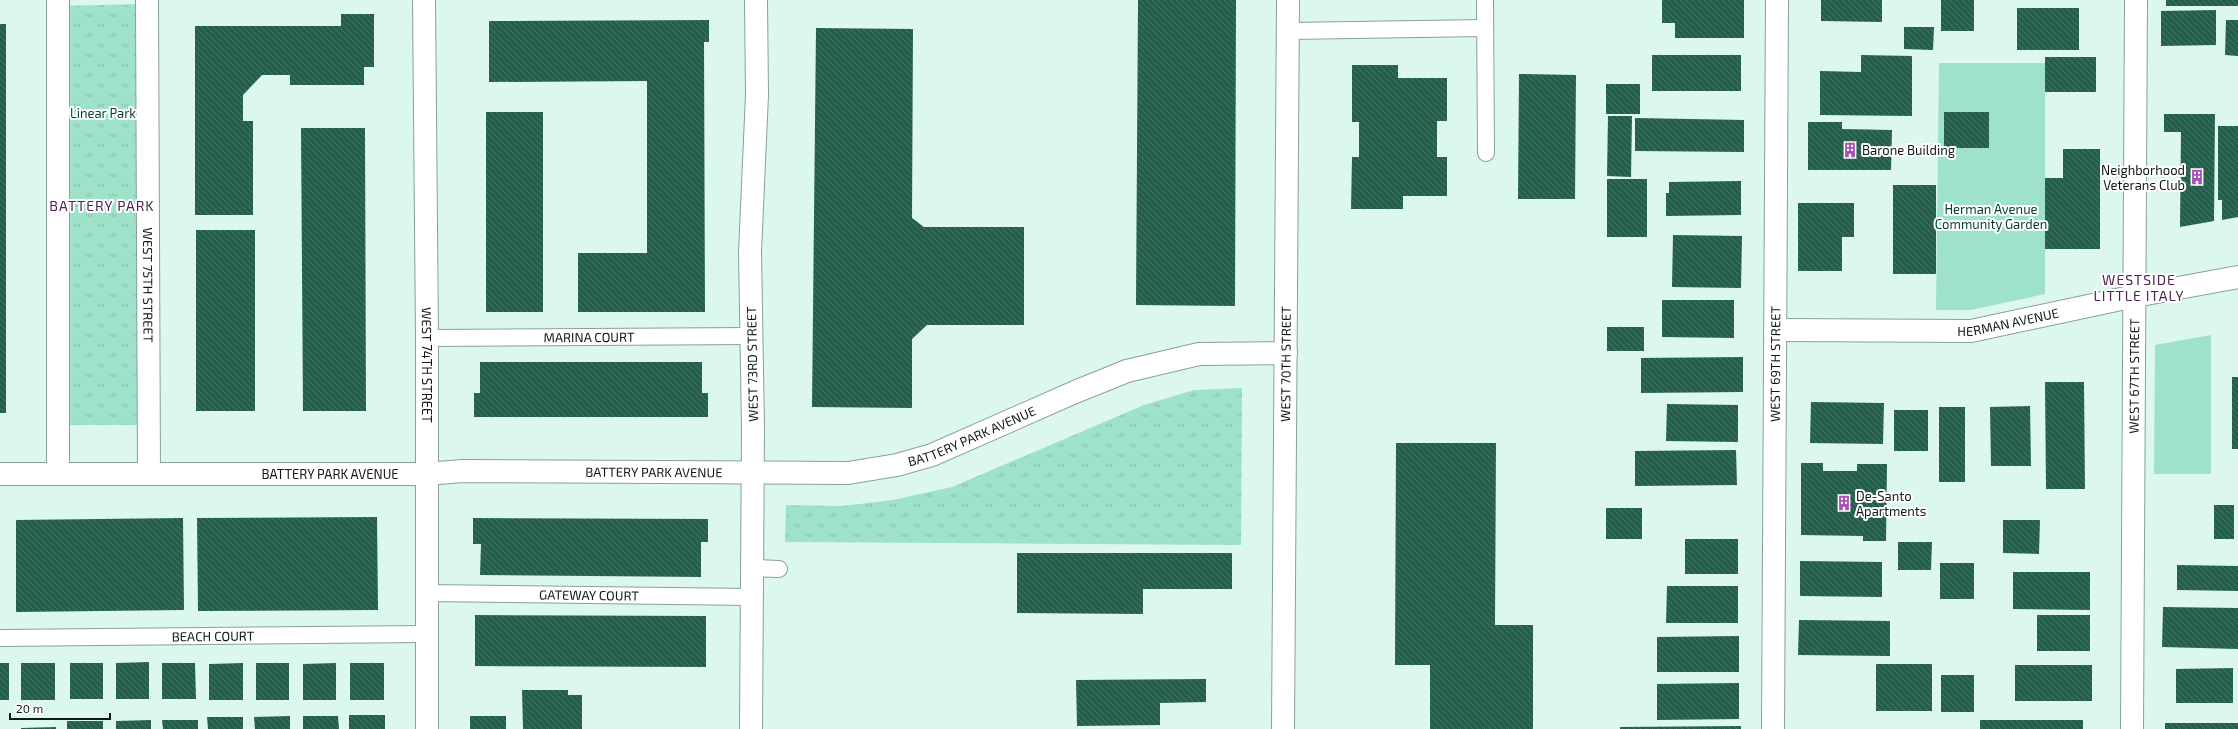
<svg xmlns="http://www.w3.org/2000/svg" width="2238" height="729" viewBox="0 0 2238 729" font-family="'Exo 2',sans-serif">
<defs>
<pattern id="grass-tufts" width="24" height="20" patternUnits="userSpaceOnUse"><rect width="24" height="20" fill="#9ee3c9"/><path d="M3 7l-1-3M5 7V3M7 7l1-3M15 17l-1-3M17 17v-4M19 17l1-3" fill="none" stroke="#87c2ac"/></pattern>
<pattern id="building-back-hatch" width="6" height="6" patternUnits="userSpaceOnUse"><rect width="6" height="6" fill="#225f4c"/><path d="M-1 5l2 2M0 0l6 6M5-1l2 2" fill="none" stroke="#477667"/></pattern>
</defs>
<rect width="100%" height="100%" fill="#dcf7ec"/>
<g fill="url(#grass-tufts)">
<polygon points="147,4 149,425 58,425 58,6"/>
<polygon points="1242,388 1241,545 785,542 786,505 843,506 893,500 952,487 1144,405 1194,390"/>
</g>
<g fill="#9ee3c9">
<polygon points="1939,63 2045,63 2045,294 1971,310 1936,310"/>
<polygon points="2211,335 2211,474 2154,474 2155,345"/>
</g>
<g fill="url(#building-back-hatch)">
<polygon points="1138,0 1236,0 1235,306 1136,305"/>
<polygon points="1662,0 1744,0 1744,38 1675,38 1675,23 1662,23"/>
<polygon points="1821,0 1882,0 1882,22 1821,21"/>
<rect x="1941" y="0" width="33" height="31"/>
<rect x="2166" y="0" width="72" height="6"/>
<rect x="2017" y="8" width="62" height="42"/>
<polygon points="2216,10 2216,45 2161,46 2161,11"/>
<polygon points="341,14 374,14 374,67 364,67 364,85 290,85 290,75 262,75 243,95 243,121 253,121 253,215 195,215 195,26 341,26"/>
<polygon points="709,20 709,42 704,42 705,312 578,312 578,253 647,253 647,81 489,82 489,21"/>
<polygon points="2226,20 2238,20 2238,56 2225,55"/>
<rect x="0" y="24" width="6" height="389"/>
<polygon points="1904,27 1934,27 1933,50 1904,49"/>
<polygon points="816,28 913,29 912,218 924,227 1024,227 1024,325 927,325 912,339 912,408 812,407"/>
<rect x="1652" y="55" width="89" height="36"/>
<polygon points="1861,55 1912,56 1912,116 1820,115 1820,71 1861,72"/>
<rect x="2045" y="57" width="51" height="35"/>
<polygon points="1352,65 1398,65 1398,78 1447,78 1447,121 1437,121 1437,157 1447,157 1447,196 1403,196 1403,209 1351,209 1352,157 1359,157 1359,122 1352,122"/>
<polygon points="1519,74 1576,75 1575,199 1518,199"/>
<rect x="1606" y="84" width="34" height="30"/>
<rect x="486" y="112" width="57" height="200"/>
<rect x="1944" y="112" width="45" height="36"/>
<polygon points="2164,114 2215,114 2214,221 2180,227 2181,132 2164,132"/>
<polygon points="1608,116 1632,116 1631,177 1607,176"/>
<polygon points="1635,118 1744,120 1744,152 1635,151"/>
<polygon points="1808,122 1842,122 1842,129 1892,130 1891,170 1808,170"/>
<polygon points="2218,126 2238,126 2238,217 2222,220 2222,200 2218,200"/>
<polygon points="301,128 365,128 366,411 303,411"/>
<polygon points="2063,149 2100,149 2100,249 2045,249 2045,178 2063,178"/>
<rect x="1607" y="179" width="40" height="58"/>
<polygon points="1741,181 1741,215 1666,216 1666,193 1669,193 1669,182"/>
<rect x="1893" y="185" width="43" height="89"/>
<polygon points="1798,203 1854,203 1854,237 1842,237 1842,271 1798,271"/>
<rect x="196" y="230" width="59" height="181"/>
<polygon points="1673,235 1742,236 1741,288 1672,287"/>
<polygon points="1662,300 1734,300 1734,338 1662,337"/>
<rect x="1607" y="327" width="37" height="24"/>
<polygon points="1743,357 1743,392 1641,393 1641,358"/>
<polygon points="480,362 702,362 702,393 708,393 708,417 474,417 474,393 480,393"/>
<rect x="2232" y="377" width="6" height="72"/>
<polygon points="2045,382 2084,382 2085,489 2046,489"/>
<polygon points="1811,402 1884,403 1883,444 1810,443"/>
<polygon points="1667,404 1738,405 1738,442 1666,441"/>
<polygon points="2030,406 2031,466 1991,466 1990,407"/>
<rect x="1939" y="407" width="26" height="75"/>
<rect x="1894" y="410" width="34" height="41"/>
<polygon points="1396,443 1496,443 1495,625 1533,625 1533,729 1430,729 1430,665 1395,665"/>
<polygon points="1736,450 1737,485 1635,486 1635,451"/>
<polygon points="1801,463 1823,463 1823,471 1857,471 1857,464 1887,464 1886,541 1863,541 1863,536 1801,535"/>
<rect x="2214" y="505" width="20" height="34"/>
<rect x="1606" y="508" width="36" height="31"/>
<polygon points="377,517 378,610 198,611 197,518"/>
<polygon points="183,518 184,610 16,612 16,520"/>
<polygon points="473,518 708,519 708,542 701,542 701,577 480,575 481,544 473,544"/>
<polygon points="2003,520 2040,520 2039,554 2003,553"/>
<rect x="1685" y="539" width="53" height="35"/>
<polygon points="1898,542 1932,542 1931,570 1898,570"/>
<polygon points="1017,553 1232,553 1232,589 1143,589 1143,614 1017,613"/>
<polygon points="1800,561 1882,562 1882,597 1800,596"/>
<rect x="1940" y="563" width="34" height="36"/>
<polygon points="2177,565 2238,566 2238,591 2177,590"/>
<polygon points="2013,572 2090,572 2090,610 2013,609"/>
<polygon points="1667,586 1738,586 1738,623 1666,623"/>
<polygon points="2163,607 2238,608 2238,649 2162,647"/>
<polygon points="475,615 706,616 706,667 475,666"/>
<rect x="2037" y="615" width="53" height="36"/>
<polygon points="1799,620 1890,621 1890,656 1798,655"/>
<polygon points="1739,636 1739,672 1657,672 1657,637"/>
<polygon points="149,662 149,699 116,699 116,663"/>
<rect x="0" y="663" width="9" height="37"/>
<rect x="21" y="663" width="34" height="37"/>
<rect x="70" y="663" width="33" height="36"/>
<polygon points="162,663 195,663 196,699 162,699"/>
<polygon points="243,663 243,700 209,700 209,664"/>
<rect x="256" y="663" width="33" height="37"/>
<polygon points="336,663 336,700 303,700 303,664"/>
<rect x="350" y="663" width="34" height="37"/>
<rect x="1876" y="664" width="56" height="47"/>
<rect x="2015" y="665" width="77" height="36"/>
<polygon points="2233,668 2233,703 2176,703 2176,669"/>
<rect x="1941" y="675" width="33" height="37"/>
<polygon points="1206,679 1206,702 1160,703 1160,725 1077,726 1076,680"/>
<polygon points="1739,683 1739,719 1657,720 1657,684"/>
<polygon points="522,690 568,690 568,695 582,695 582,729 523,729"/>
<rect x="349" y="715" width="36" height="14"/>
<polygon points="290,716 290,729 255,729 254,717"/>
<polygon points="303,716 338,716 339,729 303,729"/>
<rect x="470" y="716" width="36" height="13"/>
<polygon points="207,717 243,717 243,729 208,729"/>
<polygon points="151,720 151,729 116,729 116,721"/>
<polygon points="162,720 198,720 198,729 163,729"/>
<rect x="1980" y="720" width="103" height="9"/>
<rect x="67" y="721" width="36" height="8"/>
<rect x="2165" y="723" width="73" height="6"/>
<polygon points="1741,726 1741,729 1620,729 1620,727"/>
<polygon points="56,727 56,729 21,729 21,728"/>
</g>
<g fill="none" stroke-linecap="round" stroke-linejoin="round">
<defs>
<g id="service">
<polyline points="1485,0 1486,153"/>
<polyline points="1288,31 1484,28"/>
<path id="s1" d="M427 338 751 336"/>
<polyline points="752,568 779,569"/>
<path id="s2" d="M426 593 752 597"/>
<path id="s3" d="M0 638 426 634"/>
</g>
<g id="minor">
<polyline points="58,0 58,474"/>
<path id="s4" d="M147 0 149 474"/>
<path id="s5" d="M424 0 427 338V729"/>
<path id="s6" d="M1775 330 1971 331 2135 296 2238 277"/>
<path id="s7" d="M0 474H427L462 471 848 473 897 465 932 455 1075 392 1127 371 1199 354 1286 353"/>
<path id="s8" d="M1283 729 1288 0"/>
<path id="s9" d="M1773 729 1777 0"/>
<path id="s10" d="M2132 729 2136 0"/>
</g>
<polyline id="tertiary" points="751,729 753,428 750,252 757,95 756,0"/>
</defs>
<use href="#service" stroke="#89a197" stroke-width="18"/>
<use href="#minor" stroke="#89a197" stroke-width="24"/>
<use href="#tertiary" stroke="#89a197" stroke-width="24"/>
<use href="#service" stroke="#fff" stroke-width="16"/>
<use href="#minor" stroke="#fff" stroke-width="22"/>
<use href="#tertiary" stroke="#fff" stroke-width="22"/>
</g>
<defs>
<symbol id="building-bare" viewBox="-9 -9 18 18"><path d="M-4-6H4V6H1V3H-1V6H-4ZM-2.5-4.3h1.7v1.8h-1.7ZM.8-4.3h1.7v1.8H.8ZM-2.5-1h1.7V.8h-1.7ZM.8-1h1.7V.8H.8Z" fill="#ad4fb9" stroke="#fff" stroke-width="2.5" paint-order="stroke"/></symbol>
</defs>
<g fill-rule="evenodd">
<use href="#building-bare" x="1839" y="139" width="22" height="22"/>
<use href="#building-bare" x="2186" y="166" width="22" height="22"/>
<use href="#building-bare" x="1833" y="492" width="22" height="22"/>
</g>
<g text-anchor="middle" stroke-width="4" stroke-linejoin="round" paint-order="stroke">
<g font-size="13" fill="#063b2d" stroke="#fff">
<text x="103" y="118">Linear Park</text>
<text x="1991" y="214">Herman Avenue<tspan x="1991" dy="15">Community Garden</tspan></text>
</g>
<g font-size="13" fill="#0f1915" stroke="#fff" text-anchor="start">
<text x="1862" y="155">Barone Building</text>
<text x="2185" y="175" text-anchor="end">Neighborhood<tspan x="2185" dy="15">Veterans Club</tspan></text>
<text x="1856" y="501">De-Santo<tspan x="1856" dy="15">Apartments</tspan></text>
</g>
<g font-size="13" fill="#0f1915" stroke="#fff">
<text dy="5" stroke="none"><textPath href="#s4" startOffset="285">WEST 75TH STREET</textPath></text>
<text dy="5" stroke="none"><textPath href="#s6" startOffset="234">HERMAN AVENUE</textPath></text>
<text dy="5" stroke="none"><textPath href="#s1" startOffset="162">MARINA COURT</textPath></text>
<text dy="5" stroke="none"><textPath href="#s5" startOffset="365">WEST 74TH STREET</textPath></text>
<text transform="translate(752 364) rotate(-91)" y="5">WEST 73RD STREET</text>
<text dy="5" stroke="none"><textPath href="#s9" startOffset="365">WEST 69TH STREET</textPath></text>
<text dy="5" stroke="none"><textPath href="#s8" startOffset="365">WEST 70TH STREET</textPath></text>
<text dy="5" stroke="none"><textPath href="#s10" startOffset="353">WEST 67TH STREET</textPath></text>
<text dy="5" stroke="none"><textPath href="#s7" startOffset="978">BATTERY PARK AVENUE</textPath></text>
<text dy="5" stroke="none"><textPath href="#s7" startOffset="330">BATTERY PARK AVENUE</textPath></text>
<text dy="5" stroke="none"><textPath href="#s7" startOffset="654">BATTERY PARK AVENUE</textPath></text>
<text dy="5" stroke="none"><textPath href="#s2" startOffset="163">GATEWAY COURT</textPath></text>
<text dy="5" stroke="none"><textPath href="#s3" startOffset="213">BEACH COURT</textPath></text>
</g>
<g font-size="14" letter-spacing="1" fill="#4e2153" stroke="#fff">
<text x="102" y="211">BATTERY PARK</text>
<text x="2139" y="285">WESTSIDE<tspan x="2139" dy="16">LITTLE ITALY</tspan></text>
</g>
</g>
<path d="M10 713v6h100v-6" fill="none" stroke="#0f1915" stroke-width="2"/>
<text x="16" y="713" font-size="12" fill="#0f1915" stroke="#ffffff" stroke-width="3" paint-order="stroke">20 m</text>
</svg>
